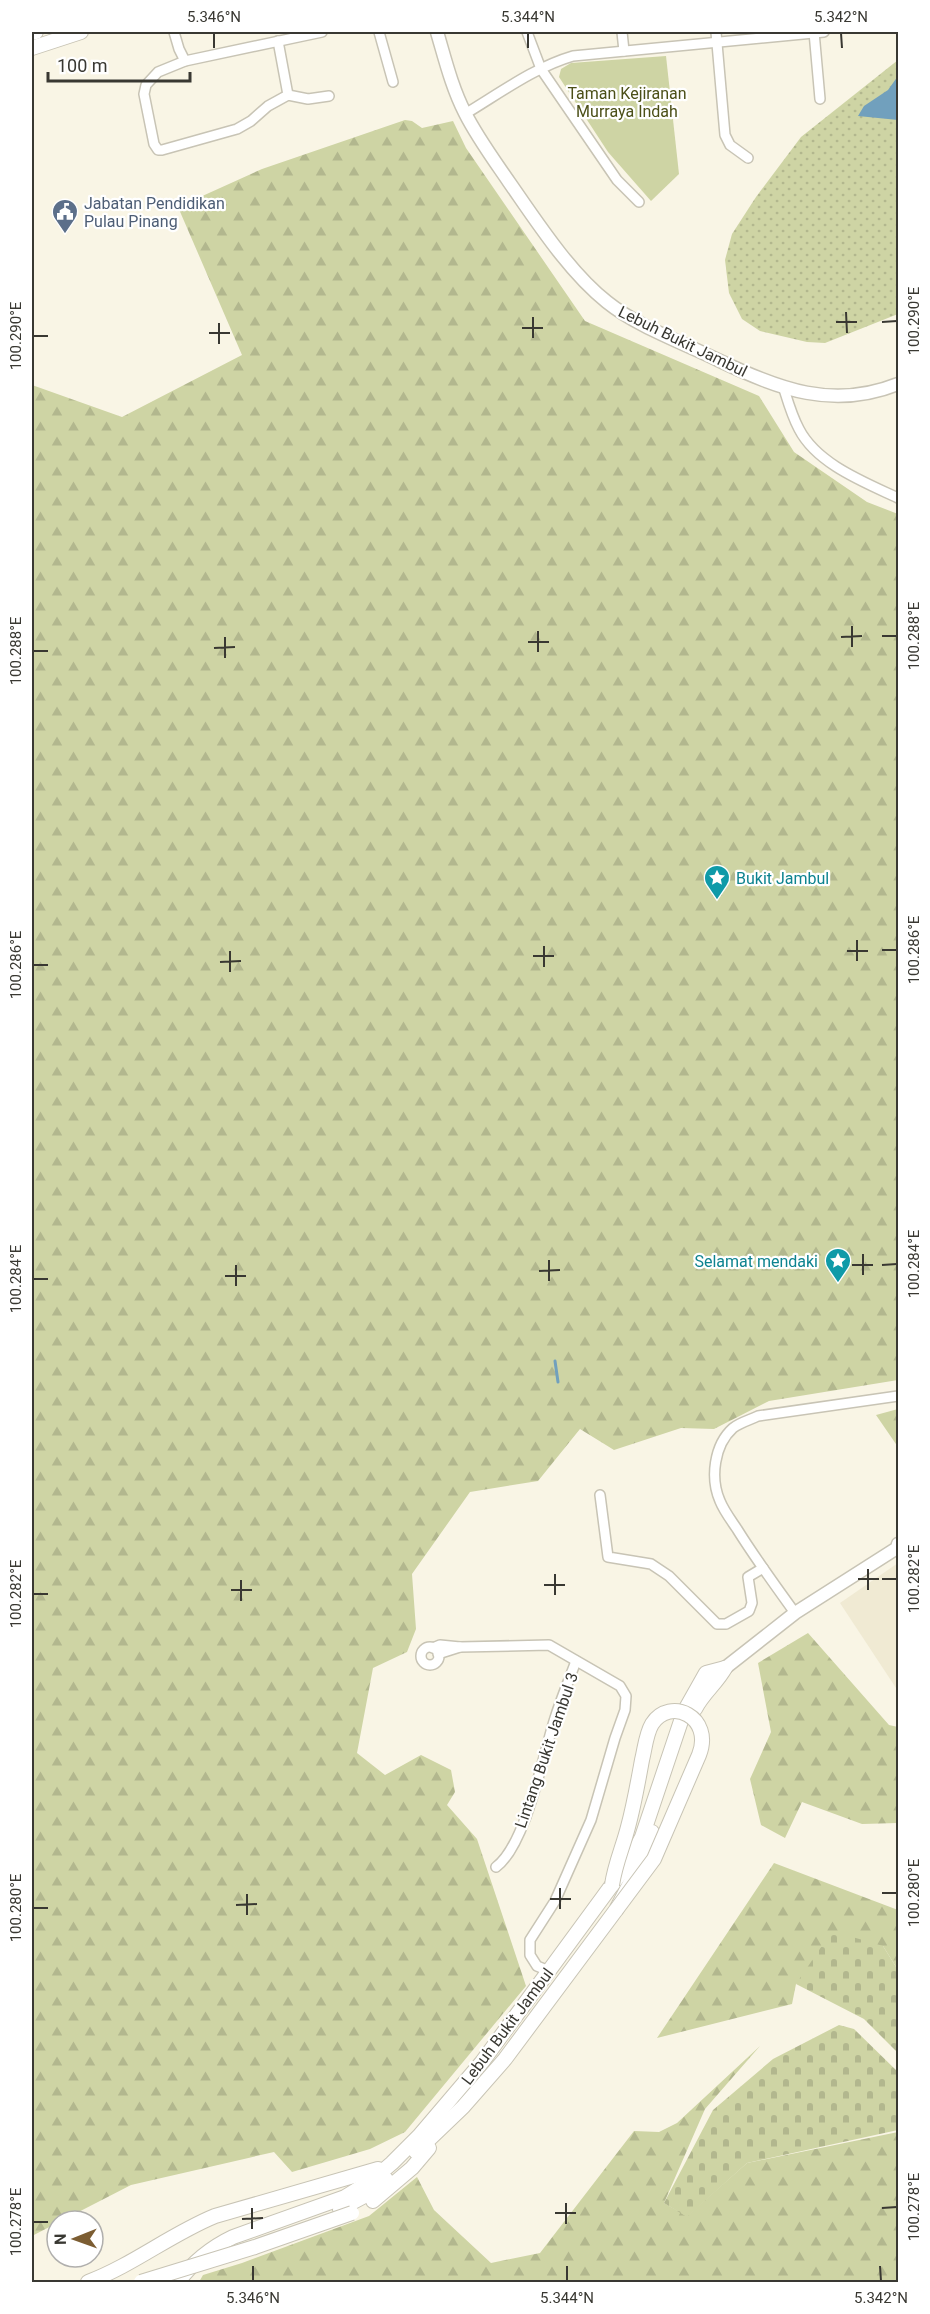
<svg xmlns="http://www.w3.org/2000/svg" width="930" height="2314" viewBox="0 0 930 2314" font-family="Roboto,sans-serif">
<defs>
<pattern id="grass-dots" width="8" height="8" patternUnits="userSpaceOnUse" patternTransform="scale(1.5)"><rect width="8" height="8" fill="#ced4a4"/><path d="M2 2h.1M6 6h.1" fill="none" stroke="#b2b78e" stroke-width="1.8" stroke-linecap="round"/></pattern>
<pattern id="forest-firs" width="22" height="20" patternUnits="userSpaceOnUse" patternTransform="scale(1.5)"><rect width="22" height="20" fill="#ced4a4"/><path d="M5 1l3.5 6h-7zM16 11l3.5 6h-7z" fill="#b2b78e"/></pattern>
<pattern id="cemetery-stones" width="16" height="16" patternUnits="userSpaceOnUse" patternTransform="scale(1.5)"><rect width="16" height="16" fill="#ced4a4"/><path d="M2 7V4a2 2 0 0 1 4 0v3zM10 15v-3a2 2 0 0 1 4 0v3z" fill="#b2b78e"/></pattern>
</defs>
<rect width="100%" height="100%" fill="#f9f5e5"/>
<polygon fill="#f0ead3" points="898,1563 898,1691 840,1603"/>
<polygon fill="url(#grass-dots)" points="898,60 898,314 825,343 807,342 760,331 742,319 729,293 725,260 732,234 756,197 801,137"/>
<g fill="url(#forest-firs)">
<polygon points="405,120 412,121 422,128 453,121 466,148 585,321 759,396 794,452 867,502 898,514 898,1380 769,1401 714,1429 681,1428 614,1450 580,1429 538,1481 470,1492 412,1574 416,1629 407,1652 373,1668 357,1753 385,1775 421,1755 451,1770 455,1792 447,1805 477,1839 526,1986 405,2132 370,2149 292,2172 274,2152 131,2185 61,2221 57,2221 57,2223 32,2236 32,385 122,417 242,355 178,207 262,169"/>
<polygon points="898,1409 898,1447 876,1415"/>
<polygon points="808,1633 889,1725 898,1727 898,1823 862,1824 802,1802 785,1838 761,1825 750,1779 771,1732 758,1663"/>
<polygon points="774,1863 898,1910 898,1970 883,1946 796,1984 792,2004 657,2038"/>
<polygon points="760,2046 705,2109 664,2203 687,2216 747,2163 898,2132 898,2282 199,2282 203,2275 242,2263 369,2216 417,2177 434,2210 491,2263 540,2253 634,2131 659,2132 677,2123"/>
</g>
<g fill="url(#cemetery-stones)">
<polygon points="832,1931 883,1946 898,1970 898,2053 864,2019 796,1984"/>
<polygon points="839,2025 854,2029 898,2072 898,2130 747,2163 687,2217 664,2203 713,2110 773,2059"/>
</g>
<polygon fill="#ced4a4" points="666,56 679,174 651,201 608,152 559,77 561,69 571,63"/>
<polygon fill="#71a0bd" points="898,76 898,120 858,116 864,106 888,90"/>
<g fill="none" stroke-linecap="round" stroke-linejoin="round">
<polyline stroke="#71a0bd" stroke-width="3" points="555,1361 558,1382"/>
<defs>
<g id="street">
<polyline points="174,32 179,49 185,61"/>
<polyline points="322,32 185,61 158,72 146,85 144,94 154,144 158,150 162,150 237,129 251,121 268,106 288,95 308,99 329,96"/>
<polyline points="379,32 393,82"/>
<polyline points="527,32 541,69 617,180 639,202"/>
<polyline points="622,32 624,51"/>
<polyline points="716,32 725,135 730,145 748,158"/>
<polyline points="814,32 820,99"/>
<polyline points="278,41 288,95"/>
<path d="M465 114C500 93 535 67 573 56L824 32"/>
<path d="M784 389C788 402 792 416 799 429 817 464 864 482 898 498"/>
<polyline points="600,1495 608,1557 651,1564 669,1576 717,1624 726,1624 749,1611 752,1603 748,1577 763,1568"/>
<path d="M795 1613C775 1585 755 1558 737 1529 731 1520 724 1511 720 1501 710 1478 714 1445 733 1428 741 1422 750 1420 758 1416L898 1396"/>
<polyline points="460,1647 549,1645 620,1686 626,1696 625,1710 615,1738 591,1820 555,1901 530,1940 530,1955 537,1966 549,1971"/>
<circle cx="430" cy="1656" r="9"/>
<polyline points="433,1648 440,1645 460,1647 438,1654"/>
<path d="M496 1867C526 1845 543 1755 555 1718 561 1699 569 1680 576 1661"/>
</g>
<g id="secondary">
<path d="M437 32C445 59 452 88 465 113 477 137 494 160 509 182 537 222 569 272 607 302 638 327 684 343 720 361 779 389 833 410 898 384"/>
<polyline points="725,1668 795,1613 897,1548 898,1544"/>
</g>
<g id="primary">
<polyline points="32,33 36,32"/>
<polyline points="32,48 81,32"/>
<path d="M695 1709C703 1693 717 1683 725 1668"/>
<polyline points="416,2152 463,2107 505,2059 616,1910 644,1857 652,1832"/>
<polyline points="373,2201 412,2168 429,2148"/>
<polyline points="340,2209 370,2193 386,2179"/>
<path d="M88 2282C133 2265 171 2234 215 2216L378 2169"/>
<path d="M178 2282C193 2262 210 2248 233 2237L345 2197 371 2181 392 2163 419 2136 482 2062 628 1863 642 1837 684 1712 706 1673 725 1668"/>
</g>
</defs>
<use href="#street" stroke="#c8c4b5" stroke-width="12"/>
<use href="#secondary" stroke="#c8c4b5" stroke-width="15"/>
<use href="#primary" stroke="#c8c4b5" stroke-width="16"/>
<use href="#street" stroke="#fff" stroke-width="9"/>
<use href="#secondary" stroke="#fff" stroke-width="12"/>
<use href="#primary" stroke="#fff" stroke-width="14"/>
<defs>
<g id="primary-bridge">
<path d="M612 1885C615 1864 623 1847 628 1827 634 1805 638 1782 642 1760 645 1748 646 1734 652 1724 670 1696 714 1717 699 1755L654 1859 616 1910"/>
<polyline points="141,2282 255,2247 352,2213"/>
</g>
</defs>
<use href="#primary-bridge" stroke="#c8c4b5" stroke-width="16" stroke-linecap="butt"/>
<use href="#primary-bridge" stroke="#fff" stroke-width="14"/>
</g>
<path fill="none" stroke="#393832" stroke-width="2" d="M214 33V48M528 33V48M841 33 842 48M846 312 847 333M533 317V338M836 322H857M882 322 897 321M219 323V344M522 328H543M209 333H230M33 336H48M852 626V647M538 631V652M882 636H897M225 637V658M841 637 862 636M528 642H549M214 648 235 647M33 651H48M857 940V961M544 946V967M882 950H897M230 951V972M847 951H868M533 956H554M220 962 241 961M33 965H48M863 1254V1275M549 1260V1281M236 1265V1286M852 1265H873M882 1265 897 1264M539 1271 560 1270M225 1276H246M33 1279H48M868 1569V1590M555 1574V1595M858 1579H879M882 1579H897M241 1580V1601M544 1585H565M231 1590H252M33 1594H48M560 1888V1909M882 1893H897M247 1894V1915M550 1899H571M236 1905 257 1904M33 1908H48M566 2203V2224M252 2208V2229M882 2208 897 2207M555 2213H576M242 2219 263 2218M33 2222H48M253 2266V2281M567 2266V2281M880 2266 881 2281"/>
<defs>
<symbol id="civic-pin" viewBox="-11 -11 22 30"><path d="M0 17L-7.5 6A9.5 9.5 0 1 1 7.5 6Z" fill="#5c6f8a" stroke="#fff"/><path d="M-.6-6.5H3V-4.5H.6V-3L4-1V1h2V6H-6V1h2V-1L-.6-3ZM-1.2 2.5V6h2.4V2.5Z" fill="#fff"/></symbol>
<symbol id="sight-pin" viewBox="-11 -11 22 30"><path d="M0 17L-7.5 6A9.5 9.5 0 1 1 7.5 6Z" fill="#0f9aa8" stroke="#fff"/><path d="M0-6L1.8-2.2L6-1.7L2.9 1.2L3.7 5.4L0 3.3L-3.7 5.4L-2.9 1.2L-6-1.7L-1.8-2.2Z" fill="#fff"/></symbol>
</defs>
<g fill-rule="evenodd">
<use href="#civic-pin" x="50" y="197" width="30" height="40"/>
<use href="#sight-pin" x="702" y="863" width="30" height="40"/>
<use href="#sight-pin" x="823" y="1246" width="30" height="40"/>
</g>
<g text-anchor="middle" stroke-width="4.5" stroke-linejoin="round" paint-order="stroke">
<g font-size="16" fill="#4b4f17" stroke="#fff">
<text x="627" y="99">Taman Kejiranan<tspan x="627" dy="18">Murraya Indah</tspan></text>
</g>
<g font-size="16" fill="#4e5e75" stroke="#fff" text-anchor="start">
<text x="84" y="209">Jabatan Pendidikan<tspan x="84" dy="18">Pulau Pinang</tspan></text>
</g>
<g font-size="16" fill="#393832" stroke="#fff">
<text transform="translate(683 341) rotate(26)" y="6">Lebuh Bukit Jambul</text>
<text transform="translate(546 1750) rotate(-71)" y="6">Lintang Bukit Jambul 3</text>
<text transform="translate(507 2026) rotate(-53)" y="6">Lebuh Bukit Jambul</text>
</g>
<g font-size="16" fill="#0d838f" stroke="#fff" text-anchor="start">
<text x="736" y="884">Bukit Jambul</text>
<text x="818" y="1267" text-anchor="end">Selamat mendaki</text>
</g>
</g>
<rect width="930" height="2314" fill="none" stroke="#ffffff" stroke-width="66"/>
<g transform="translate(75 2239) rotate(269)"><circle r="28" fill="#ffffff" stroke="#b0afad" stroke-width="1.5"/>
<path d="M0-4.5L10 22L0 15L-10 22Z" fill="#7c5d32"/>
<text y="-9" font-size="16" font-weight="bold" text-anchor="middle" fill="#393832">N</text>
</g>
<path d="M48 72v9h142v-9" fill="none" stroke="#393832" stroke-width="3"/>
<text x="57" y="72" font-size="18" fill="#393832" stroke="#ffffff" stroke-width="4.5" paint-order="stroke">100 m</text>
<rect x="33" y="33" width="864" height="2248" fill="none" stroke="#393832" stroke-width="2"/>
<g font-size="15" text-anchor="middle" fill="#393832">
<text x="214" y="22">5.346°N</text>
<text x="528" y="22">5.344°N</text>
<text x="841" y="22">5.342°N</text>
<text transform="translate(914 321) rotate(-90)" y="5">100.290°E</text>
<text transform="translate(16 336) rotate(-90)" y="5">100.290°E</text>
<text transform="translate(914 636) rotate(-90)" y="5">100.288°E</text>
<text transform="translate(16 651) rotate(-90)" y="5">100.288°E</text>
<text transform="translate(914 950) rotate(-90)" y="5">100.286°E</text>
<text transform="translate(16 965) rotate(-90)" y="5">100.286°E</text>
<text transform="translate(914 1264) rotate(-90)" y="5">100.284°E</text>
<text transform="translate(16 1279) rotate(-90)" y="5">100.284°E</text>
<text transform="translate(914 1579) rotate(-90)" y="5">100.282°E</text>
<text transform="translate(16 1594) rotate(-90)" y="5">100.282°E</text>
<text transform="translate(914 1893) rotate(-90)" y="5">100.280°E</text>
<text transform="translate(16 1908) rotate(-90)" y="5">100.280°E</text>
<text transform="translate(914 2207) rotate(-90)" y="5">100.278°E</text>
<text transform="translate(16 2222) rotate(-90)" y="5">100.278°E</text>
<text x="253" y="2303">5.346°N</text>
<text x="567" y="2303">5.344°N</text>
<text x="881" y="2303">5.342°N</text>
</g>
</svg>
